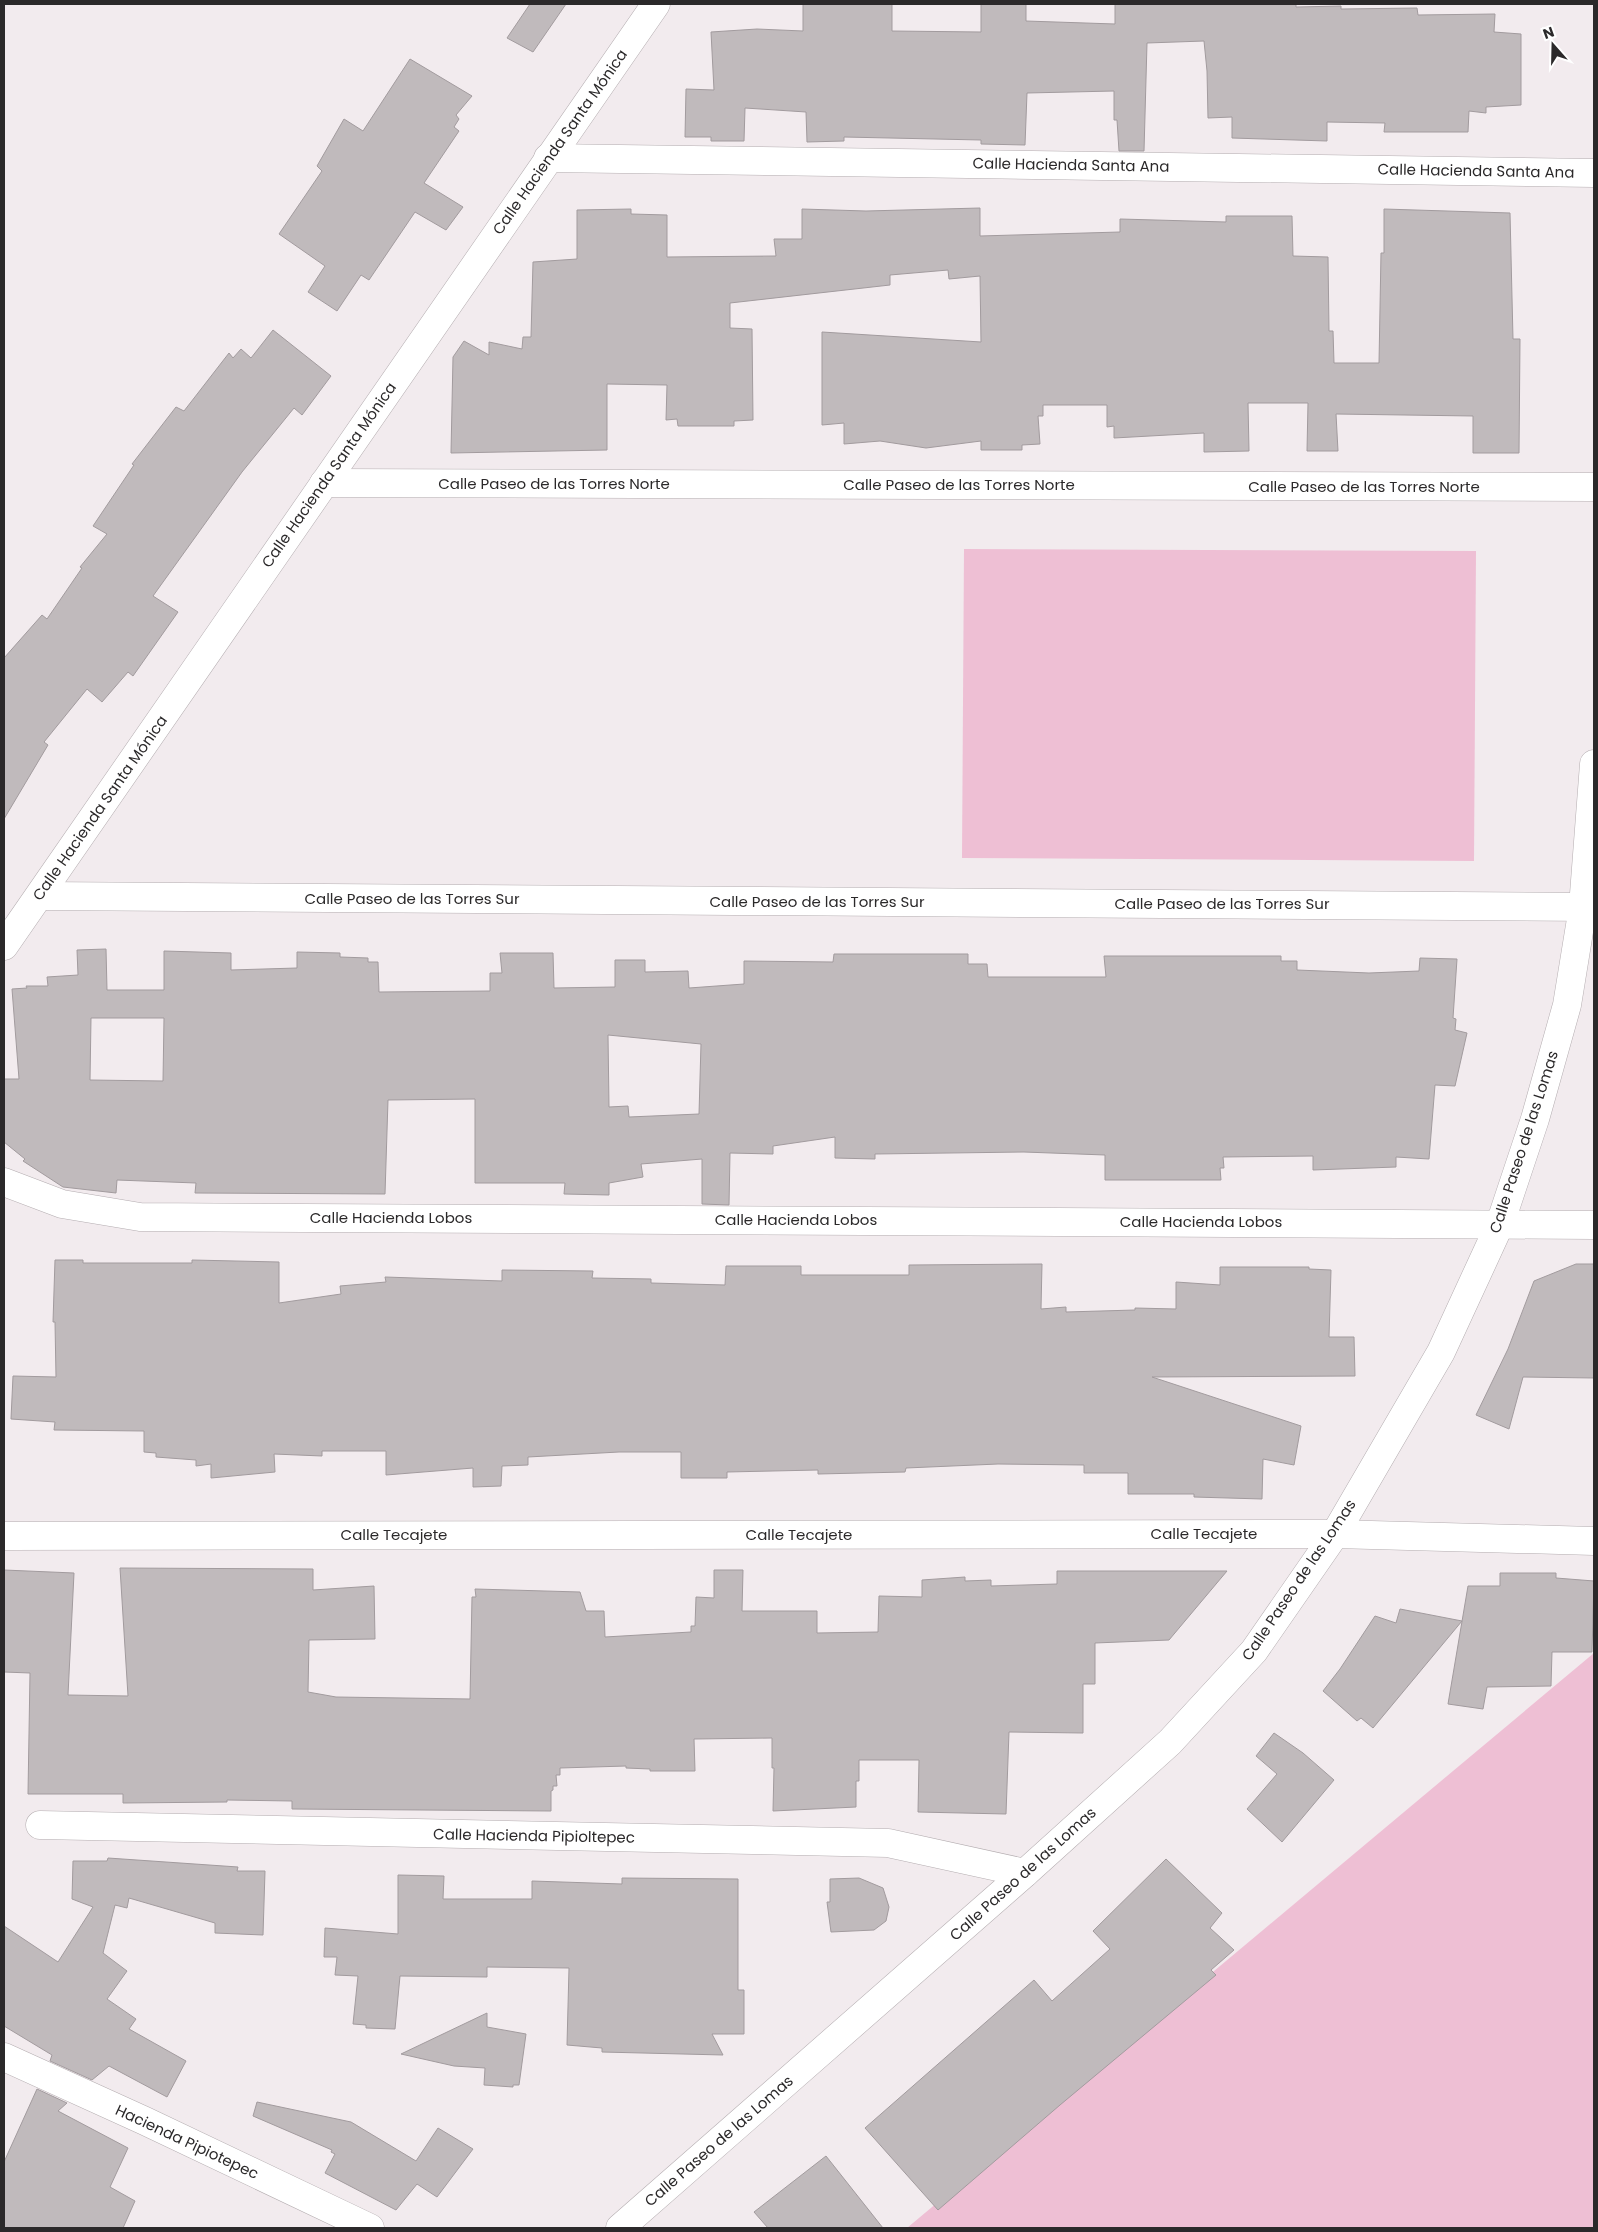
<svg xmlns="http://www.w3.org/2000/svg" width="1598" height="2232" viewBox="0 0 1598 2232" font-family="Poppins,sans-serif">
<rect width="100%" height="100%" fill="#f2ebee"/>
<g fill="#eebfd4">
<polygon points="964,549 1476,551 1474,861 962,858"/>
<polygon points="1594,1653 1594,2228 907,2228"/>
</g>
<g fill="#c0babc" stroke="#a29b9e" fill-rule="evenodd">
<polygon points="530,4 566,4 533,52 507,38"/>
<polygon points="803,4 892,4 892,31 981,32 981,4 1026,4 1026,21 1115,24 1115,4 1296,4 1296,7 1341,6 1341,9 1417,8 1418,15 1495,14 1494,32 1521,34 1521,105 1486,107 1486,113 1469,111 1468,132 1384,132 1385,123 1327,122 1327,141 1232,138 1232,117 1208,118 1207,71 1204,41 1147,43 1144,151 1119,151 1117,120 1114,120 1114,91 1027,93 1025,145 981,144 981,140 844,137 844,141 807,142 806,112 745,108 744,141 711,141 711,137 685,137 686,89 714,90 711,32 757,29 803,31"/>
<polygon points="410,59 472,96 456,115 459,119 454,127 459,131 424,183 463,207 446,230 415,212 369,280 361,275 337,311 308,292 325,266 279,234 322,171 317,166 344,119 363,131"/>
<polygon points="980,208 980,236 1120,232 1120,219 1226,222 1226,216 1292,216 1293,256 1328,257 1329,331 1333,331 1334,363 1379,363 1381,253 1384,253 1384,209 1510,213 1513,339 1520,339 1519,453 1473,453 1473,416 1336,414 1338,451 1307,451 1308,403 1248,403 1249,451 1204,452 1204,433 1114,438 1114,426 1107,427 1107,405 1043,405 1043,416 1038,416 1040,444 1022,445 1022,450 981,450 981,441 926,448 880,441 844,444 844,423 822,425 822,332 981,342 980,276 949,279 948,270 890,275 890,285 730,303 730,328 752,329 753,420 734,421 734,426 678,426 677,419 666,420 667,385 607,384 607,450 451,453 453,357 464,341 489,355 489,342 522,349 523,337 531,337 533,262 577,259 577,210 631,209 631,214 667,215 667,257 776,256 774,239 802,239 802,209 866,211"/>
<polygon points="273,330 331,376 302,415 294,408 242,472 153,596 178,612 133,676 128,672 102,702 87,689 44,742 48,745 4,819 4,658 42,615 47,619 82,568 80,567 107,534 93,526 134,465 132,464 176,407 184,411 229,353 233,358 241,349 251,358"/>
<path d="M106 949 107 990H164V951L231 953V970L297 968V952L340 953V957L368 958V962H378L379 992 490 991V973H502L500 953H553L554 988 615 987V960H645V972L688 971 689 988 744 984V961L833 962 834 954H968V964H987L988 977H1106L1104 956H1281V961H1297V970L1369 973 1419 971 1420 958 1457 959 1453 1018 1456 1019 1455 1030 1467 1033 1455 1086 1435 1085 1429 1159 1396 1157V1167L1313 1170V1156L1223 1157 1224 1168H1220L1221 1180H1105V1155L1024 1152 875 1154V1159L835 1158V1137L773 1146V1154L730 1153 729 1205 702 1204V1159L641 1164 643 1177 609 1183V1195L564 1194 565 1183H475V1099L388 1100 385 1194 195 1193 196 1183 117 1180 116 1193 63 1187 23 1161 25 1159 4 1142V1079H19L12 989 27 988 26 986H48L47 977 78 975 77 950ZM91 1018H164L163 1081 90 1080ZM608 1035 701 1044 699 1114 629 1117 628 1106 609 1107Z"/>
<polygon points="55,1260 83,1260 83,1263 192,1263 192,1260 279,1262 279,1303 341,1294 340,1286 386,1282 385,1277 502,1281 502,1270 593,1271 592,1278 651,1279 651,1283 725,1285 726,1266 801,1266 801,1275 909,1275 909,1265 1042,1264 1041,1309 1066,1307 1066,1312 1135,1310 1135,1308 1176,1309 1176,1282 1220,1285 1220,1267 1309,1267 1309,1269 1331,1270 1329,1337 1354,1337 1355,1376 1152,1377 1301,1426 1294,1465 1263,1459 1262,1499 1194,1497 1194,1494 1128,1494 1128,1473 1084,1473 1084,1465 998,1464 906,1468 905,1472 818,1474 818,1470 727,1472 727,1478 681,1478 681,1452 619,1452 528,1457 528,1465 502,1466 501,1486 473,1487 473,1468 386,1475 386,1451 322,1451 322,1456 274,1454 275,1472 211,1478 211,1464 196,1466 196,1460 156,1457 156,1453 144,1452 144,1431 54,1430 55,1422 11,1419 13,1376 56,1377 55,1322 53,1322"/>
<polygon points="1576,1264 1594,1264 1594,1378 1523,1377 1509,1429 1476,1415 1508,1349 1534,1281"/>
<polygon points="120,1568 313,1569 313,1590 374,1586 375,1639 309,1640 308,1692 336,1697 470,1699 472,1597 476,1597 475,1589 580,1592 586,1611 604,1611 605,1637 691,1632 691,1626 695,1626 696,1597 714,1598 714,1570 743,1570 742,1611 817,1611 817,1633 878,1632 879,1596 922,1597 922,1580 965,1577 965,1581 991,1580 991,1586 1057,1584 1057,1571 1227,1571 1169,1640 1095,1643 1095,1684 1083,1684 1083,1733 1009,1732 1006,1814 918,1812 919,1760 859,1760 859,1781 856,1781 856,1807 773,1811 774,1768 772,1768 772,1738 694,1739 695,1771 650,1771 650,1769 626,1768 626,1766 560,1768 560,1775 556,1775 557,1786 553,1786 553,1790 551,1791 551,1811 292,1809 292,1801 227,1800 227,1802 123,1803 123,1794 28,1794 30,1673 4,1672 4,1570 74,1573 68,1695 128,1696"/>
<polygon points="1500,1573 1556,1573 1556,1578 1594,1581 1592,1652 1552,1652 1551,1686 1487,1687 1483,1709 1448,1704 1468,1586 1500,1586"/>
<polygon points="1400,1609 1462,1621 1373,1728 1361,1718 1357,1721 1323,1691 1340,1669 1375,1616 1396,1623"/>
<polygon points="1274,1733 1303,1753 1334,1780 1282,1842 1247,1809 1277,1774 1256,1756"/>
<polygon points="108,1858 238,1867 237,1871 265,1871 263,1935 215,1933 215,1923 129,1898 127,1908 115,1905 103,1953 127,1971 107,1999 136,2019 129,2029 186,2061 167,2097 109,2066 92,2080 50,2061 52,2055 4,2026 4,1926 58,1962 93,1907 72,1899 73,1861 107,1861"/>
<polygon points="1166,1859 1222,1913 1210,1928 1234,1950 1211,1970 1216,1975 1060,2105 938,2210 865,2128 1034,1980 1052,2001 1110,1949 1093,1931"/>
<polygon points="398,1875 444,1876 443,1899 532,1899 532,1881 622,1884 622,1878 738,1879 738,1990 744,1990 744,2034 712,2034 723,2055 602,2052 602,2048 567,2045 569,1968 487,1967 487,1977 400,1976 395,2029 366,2028 366,2025 353,2024 358,1976 335,1975 337,1957 324,1957 325,1928 398,1934"/>
<polygon points="859,1878 883,1888 889,1907 886,1921 874,1930 831,1932 827,1902 830,1902 830,1879"/>
<polygon points="487,2013 487,2027 526,2034 519,2085 513,2085 513,2087 484,2085 485,2068 454,2066 401,2054"/>
<polygon points="37,2089 67,2103 58,2111 128,2148 110,2187 135,2201 123,2228 4,2228 4,2162"/>
<polygon points="257,2102 351,2122 416,2161 438,2128 473,2149 437,2197 417,2184 396,2210 325,2173 335,2154 331,2152 332,2150 253,2116"/>
<polygon points="826,2156 883,2228 768,2228 754,2212"/>
</g>
<g fill="none" stroke-linecap="round" stroke-linejoin="round">
<defs>
<g id="minor">
<polyline points="548,158 1594,173"/>
<polyline points="324,483 1594,487"/>
<polyline points="40,896 1594,907"/>
<polyline points="4,946 656,4"/>
<polyline points="4,1182 62,1204 140,1217 1594,1225"/>
<polyline points="4,1536 1335,1534 1594,1541"/>
<polyline points="40,1825 888,1843 1025,1873"/>
<polyline points="4,2057 145,2121 370,2228"/>
</g>
<polyline id="major" points="620,2228 1025,1873 1170,1742 1254,1651 1335,1534 1441,1352 1500,1224 1535,1119 1567,1005 1583,907 1594,764"/>
</defs>
<use href="#minor" stroke="#b4adb0" stroke-width="29"/>
<use href="#major" stroke="#b4adb0" stroke-width="29"/>
<use href="#minor" stroke="#fff" stroke-width="28"/>
<use href="#major" stroke="#fff" stroke-width="28"/>
</g>
<g text-anchor="middle" stroke-width="4.5" stroke-linejoin="round" paint-order="stroke">
<g font-size="15" fill="#2b292a" stroke="#fff">
<text transform="translate(560 142) rotate(-55)" y="5">Calle Hacienda Santa Mónica</text>
<text transform="translate(1071 165) rotate(1)" y="5">Calle Hacienda Santa Ana</text>
<text transform="translate(1476 171) rotate(1)" y="5">Calle Hacienda Santa Ana</text>
<text transform="translate(329 475) rotate(-55)" y="5">Calle Hacienda Santa Mónica</text>
<text x="554" y="489">Calle Paseo de las Torres Norte</text>
<text x="959" y="490">Calle Paseo de las Torres Norte</text>
<text x="1364" y="492">Calle Paseo de las Torres Norte</text>
<text transform="translate(100 808) rotate(-55)" y="5">Calle Hacienda Santa Mónica</text>
<text x="412" y="904">Calle Paseo de las Torres Sur</text>
<text x="817" y="907">Calle Paseo de las Torres Sur</text>
<text x="1222" y="909">Calle Paseo de las Torres Sur</text>
<text transform="translate(1524 1142) rotate(-72)" y="5">Calle Paseo de las Lomas</text>
<text x="391" y="1223">Calle Hacienda Lobos</text>
<text x="796" y="1225">Calle Hacienda Lobos</text>
<text x="1201" y="1227">Calle Hacienda Lobos</text>
<text x="1204" y="1539">Calle Tecajete</text>
<text x="394" y="1540">Calle Tecajete</text>
<text x="799" y="1540">Calle Tecajete</text>
<text transform="translate(1299 1580) rotate(-56)" y="5">Calle Paseo de las Lomas</text>
<text transform="translate(534 1836) rotate(1)" y="5">Calle Hacienda Pipioltepec</text>
<text transform="translate(1023 1874) rotate(-42)" y="5">Calle Paseo de las Lomas</text>
<text transform="translate(719 2141) rotate(-41)" y="5">Calle Paseo de las Lomas</text>
<text transform="translate(187 2142) rotate(25)" y="5">Hacienda Pipiotepec</text>
</g>
</g>
<rect width="1598" height="2232" fill="none" stroke="#2b292a" stroke-width="10"/>
<g transform="translate(1553 45) rotate(340)" stroke="#ffffff" stroke-width="4" paint-order="stroke">
<path d="M0-4L9 19L0 12L-9 19Z" fill="#2b292a"/>
<text y="-8" font-size="14" font-weight="bold" text-anchor="middle" fill="#2b292a">N</text>
</g>
</svg>
